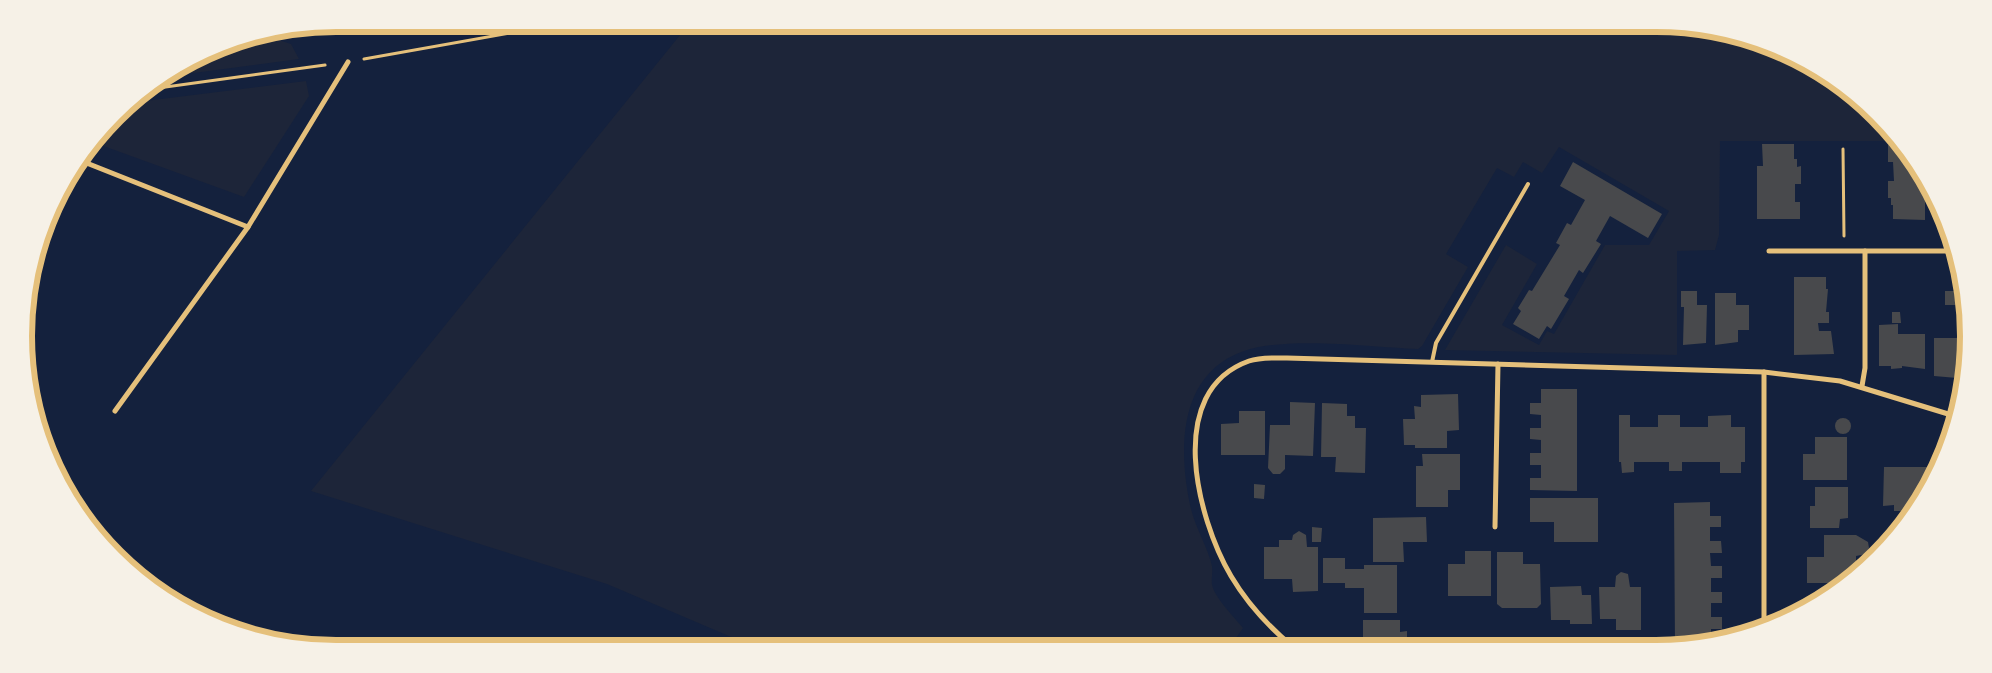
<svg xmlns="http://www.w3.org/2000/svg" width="1992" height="673" viewBox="0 0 1992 673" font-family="Bitter,serif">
<rect width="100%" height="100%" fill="#14213d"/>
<g fill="#1d2539">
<path d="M689 24H1656L1736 34 1846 88 1892 141H1720L1719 235 1715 250 1677 251V355L1445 350 1506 245 1537 264 1502 325 1539 345 1547 331 1554 334 1605 245H1649L1669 211 1559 147 1542 173 1523 162 1514 177 1497 168 1446 254 1468 267 1422 346 1418 349C1370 347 1288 336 1244 351 1177 374 1178 452 1191 509 1196 529 1208 548 1212 566 1213 572 1211 579 1212 585 1215 598 1235 618 1243 628L1229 648H757L607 584 311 491Z"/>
<polygon points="270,37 291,44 299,59 171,76 217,47"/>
<polygon points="306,81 309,96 244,197 98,144 129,103"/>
</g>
<g fill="#48494c">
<polygon points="1762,144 1794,144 1794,159 1797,159 1797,167 1801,166 1801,184 1795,184 1795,202 1800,202 1800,219 1757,219 1757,166 1763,166"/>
<polygon points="1888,145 1896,145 1926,180 1931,198 1925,198 1925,220 1893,219 1893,205 1891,205 1891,198 1888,198 1888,181 1894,181 1893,162 1888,162"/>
<polygon points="1573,162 1662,214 1648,238 1610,216 1596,241 1601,244 1583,273 1579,270 1564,296 1569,299 1551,329 1547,326 1539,339 1513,324 1521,311 1518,308 1529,290 1532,291 1560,245 1556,243 1567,223 1571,225 1585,200 1560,186"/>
<polygon points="1794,277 1826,277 1826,289 1828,289 1826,312 1829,312 1829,323 1818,323 1819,331 1831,331 1834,354 1794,355"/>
<polygon points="1681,291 1697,291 1697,305 1707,305 1706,343 1683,345 1684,307 1681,307"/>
<polygon points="1945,291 1955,291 1956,305 1945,305"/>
<polygon points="1715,293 1736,293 1736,305 1749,305 1749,330 1738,330 1738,342 1715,345"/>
<polygon points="1892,312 1900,312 1901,323 1892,323"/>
<polygon points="1898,324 1898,334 1925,334 1925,369 1902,366 1902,368 1891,369 1891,366 1879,366 1879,325"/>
<polygon points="1934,338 1957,338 1957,378 1934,376"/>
<polygon points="1541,389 1577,389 1577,491 1530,490 1530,478 1541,478 1541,465 1530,465 1530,453 1541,453 1541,440 1530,439 1530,428 1541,428 1541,415 1530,414 1530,403 1541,403"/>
<polygon points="1458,394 1459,430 1447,431 1447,448 1415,448 1415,445 1404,445 1403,419 1415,419 1414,406 1421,407 1421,395"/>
<polygon points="1290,402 1315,403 1313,456 1285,455 1285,469 1280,474 1273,474 1268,468 1270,425 1290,425"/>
<polygon points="1322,403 1347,404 1347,416 1355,416 1355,428 1366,428 1365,473 1335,472 1336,457 1321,457"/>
<polygon points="1239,411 1265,411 1265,455 1221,455 1221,424 1239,423"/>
<polygon points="1619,415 1630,415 1630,427 1658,427 1658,415 1680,415 1680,427 1708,427 1708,416 1731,415 1731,427 1745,427 1745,462 1741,462 1741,473 1720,473 1720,462 1682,462 1682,471 1669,471 1669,462 1634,462 1634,472 1622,473 1621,462 1619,462"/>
<circle cx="1843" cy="426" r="8"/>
<polygon points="1815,437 1847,437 1847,480 1803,480 1803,454 1815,454"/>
<polygon points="1422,454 1460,454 1460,490 1448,490 1448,507 1416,507 1416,466 1423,466"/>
<polygon points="1884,467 1937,467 1926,493 1916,505 1905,506 1905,511 1894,511 1894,505 1883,506"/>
<polygon points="1254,484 1265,485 1264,499 1254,498"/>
<polygon points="1815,487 1848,487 1848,518 1840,519 1839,528 1810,528 1810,506 1815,506"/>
<polygon points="1530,498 1598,498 1598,542 1554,542 1554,522 1530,522"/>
<polygon points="1710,502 1710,516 1721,516 1721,527 1710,527 1710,541 1721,541 1722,553 1710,553 1711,566 1722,566 1722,578 1711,578 1711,592 1722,592 1722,603 1711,603 1711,617 1722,617 1722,629 1711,629 1711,642 1696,647 1675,647 1674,503"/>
<polygon points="1426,517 1427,542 1403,542 1404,562 1373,562 1373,518"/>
<polygon points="1312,527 1322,528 1321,542 1312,542"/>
<polygon points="1299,531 1306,535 1307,547 1318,547 1318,591 1293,592 1292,579 1264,579 1264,547 1279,547 1279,540 1292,540 1293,535"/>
<polygon points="1824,535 1856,535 1868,542 1869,548 1866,554 1856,556 1856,575 1845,583 1807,583 1807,557 1824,557"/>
<polygon points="1465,551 1491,551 1491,596 1448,596 1448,564 1465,564"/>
<polygon points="1497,552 1523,552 1523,564 1540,564 1541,604 1537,608 1502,608 1497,604"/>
<polygon points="1323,558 1345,558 1345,569 1364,569 1364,565 1397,565 1397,613 1364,613 1364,588 1345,588 1345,583 1323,583"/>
<polygon points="1621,572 1628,574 1630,587 1641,587 1641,630 1616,630 1616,619 1600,619 1599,587 1615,587 1616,576"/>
<polygon points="1581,586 1582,595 1591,595 1592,624 1570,624 1570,620 1551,620 1550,587"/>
<polygon points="1818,590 1833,590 1818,601"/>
<polygon points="1363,620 1400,620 1400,632 1407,631 1407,647 1363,647"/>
</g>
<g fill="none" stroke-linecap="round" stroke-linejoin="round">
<g stroke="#e5c07b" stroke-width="3">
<polyline points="364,59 560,24"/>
<polyline points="151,89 325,65"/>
<polyline points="1843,149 1844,236"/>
<polyline points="1901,523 1901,515 1908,515"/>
</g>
<polyline stroke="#e5c07b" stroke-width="4" points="1432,362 1436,343 1528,184"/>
<g stroke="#e5c07b" stroke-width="5">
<polyline points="84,162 248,227"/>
<polyline points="1769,251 1950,251"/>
<polyline points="1862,386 1865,368 1865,251"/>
<polyline points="115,411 248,227 348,62"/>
<polyline points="1495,527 1498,364"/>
<polyline points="1764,626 1764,372"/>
<path d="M1293 647C1269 627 1247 603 1231 576 1197 518 1164 391 1249 361 1261 357 1274 358 1287 358L1764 372 1840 381 1958 417"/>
</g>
</g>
<path d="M0 0H1992V673H0ZM336 32H1656A304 304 0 0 1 1960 336V336A304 304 0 0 1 1656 640H336A304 304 0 0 1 32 336V336A304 304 0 0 1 336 32Z" fill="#f6f1e7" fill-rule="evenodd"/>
<path fill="none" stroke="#e5c07b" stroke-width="6" d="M336 32H1656A304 304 0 0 1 1960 336V336A304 304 0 0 1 1656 640H336A304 304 0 0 1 32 336V336A304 304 0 0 1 336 32Z"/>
</svg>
